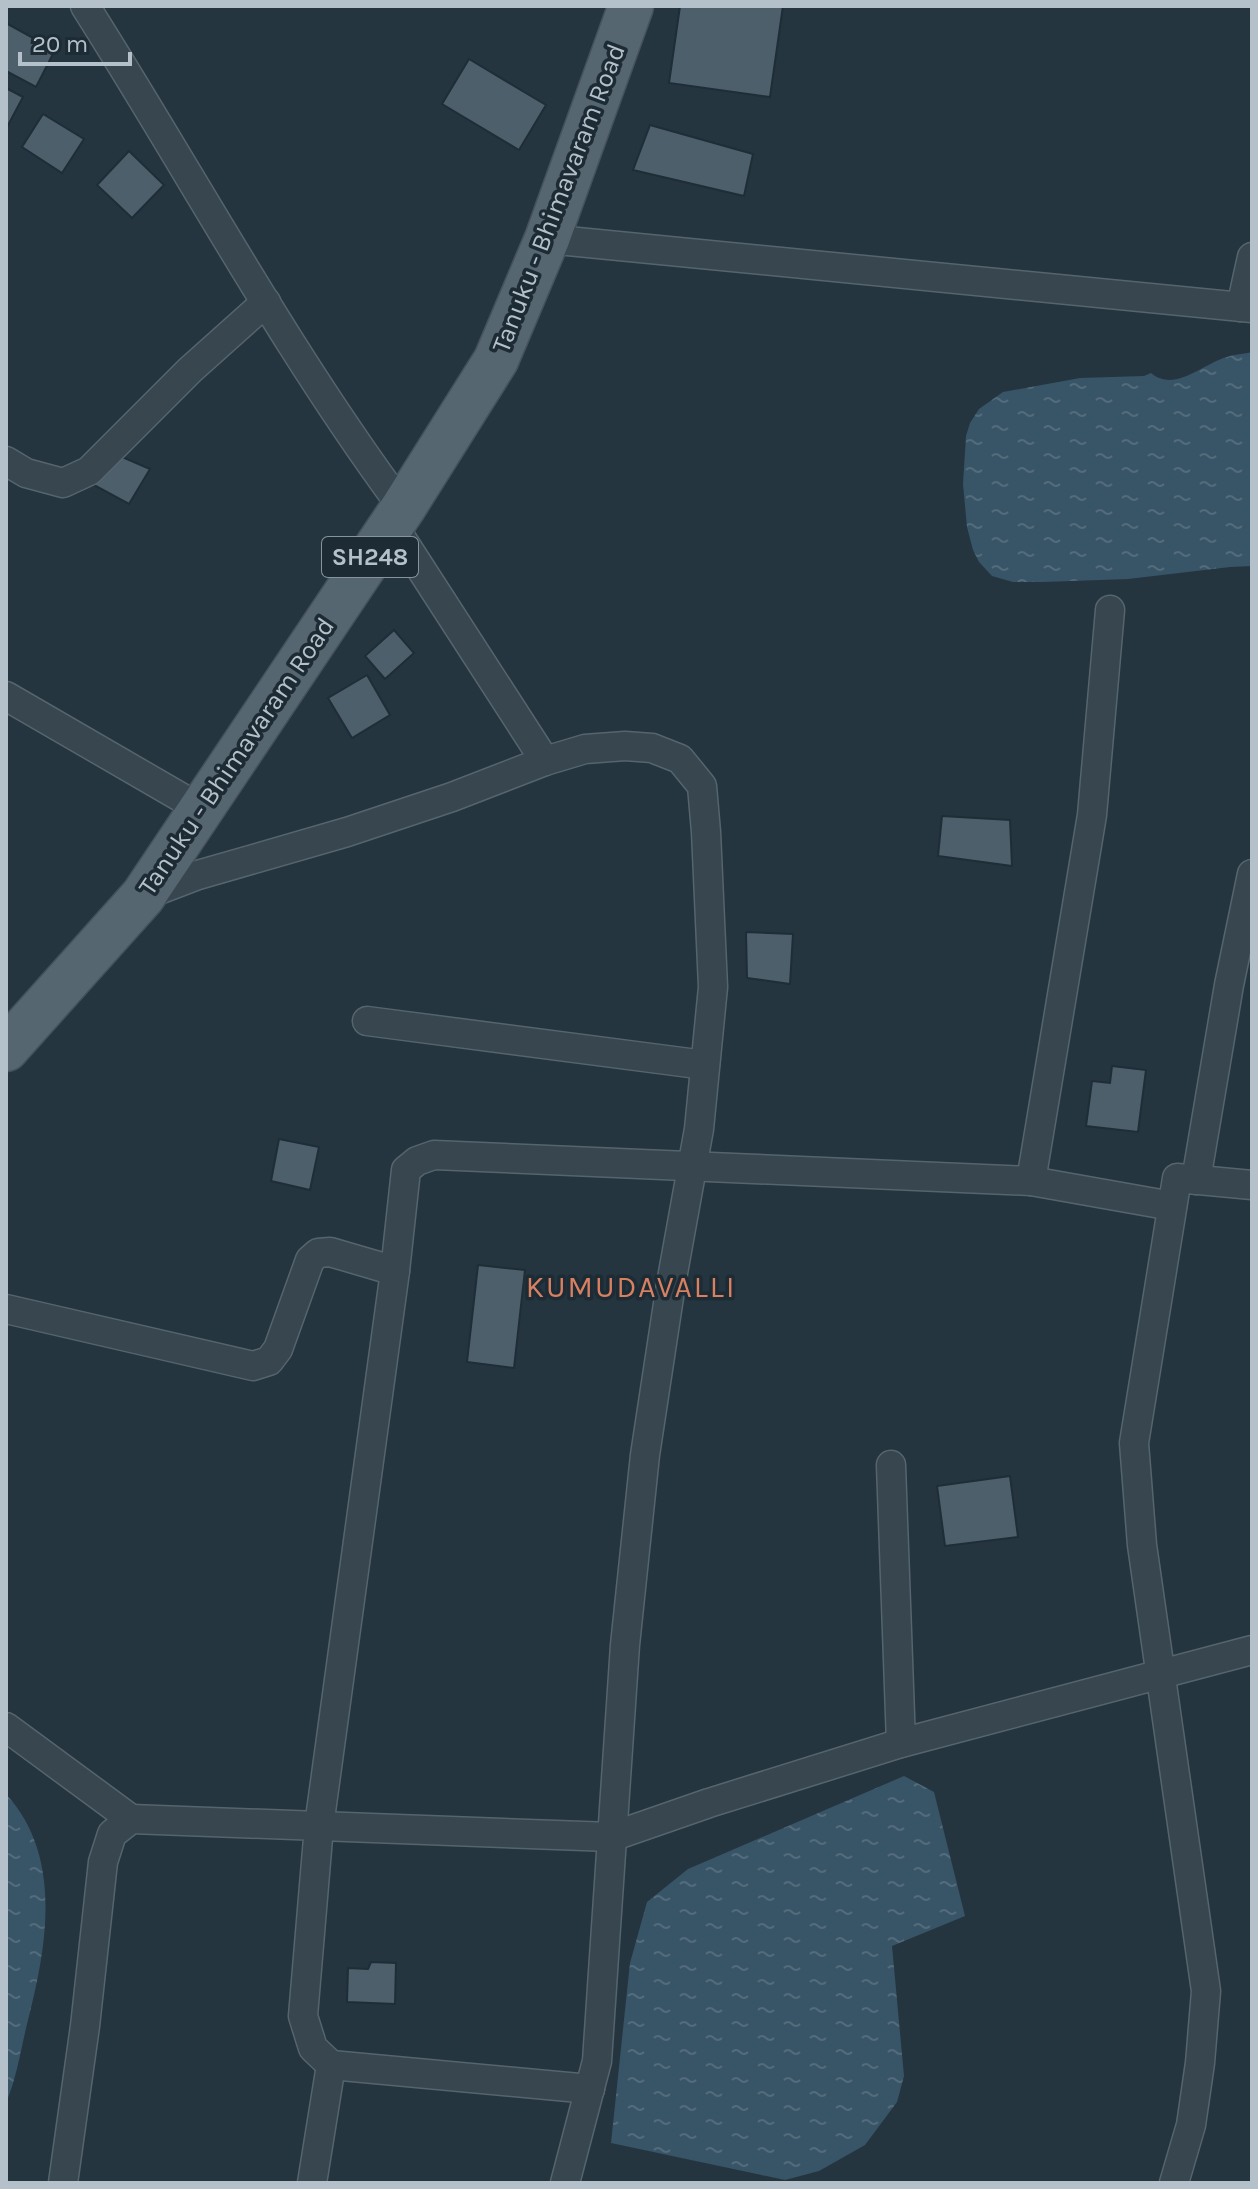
<svg xmlns="http://www.w3.org/2000/svg" width="1258" height="2189" viewBox="0 0 1258 2189" font-family="Karla,sans-serif">
<defs>
<pattern id="water-ripples" width="26" height="14" patternUnits="userSpaceOnUse" patternTransform="scale(2)"><rect width="26" height="14" fill="#385467"/><path d="M2 4q2-2 4 0t4 0M15 11q2-2 4 0t4 0" fill="none" stroke="#536b7b"/></pattern>
</defs>
<rect width="100%" height="100%" fill="#243540"/>
<g fill="url(#water-ripples)">
<path d="M1252 352V566L1230 567 1128 579 1043 582H1013L992 576 979 562 973 550 967 527 963 484 966 436 970 423 979 409 1003 392 1080 378 1144 376 1151 373C1175 393 1202 364 1227 357 1235 354 1244 354 1252 352Z"/>
<polygon points="904,1776 934,1792 965,1916 892,1946 904,2076 897,2102 865,2145 819,2171 785,2180 611,2143 630,1963 647,1902 688,1869"/>
<path d="M6 1794C63 1856 47 1946 28 2020 21 2048 17 2077 6 2103Z"/>
</g>
<g fill="#4d5f6b" stroke="#1f2d37" stroke-width="2">
<polygon points="680,6 783,6 770,97 669,83"/>
<polygon points="6,23 55,50 36,87 6,71"/>
<polygon points="469,59 546,105 519,150 442,104"/>
<polygon points="6,88 23,97 6,129"/>
<polygon points="43,114 84,139 62,173 22,147"/>
<polygon points="650,125 753,154 744,196 633,170"/>
<polygon points="129,151 164,185 132,218 97,185"/>
<polygon points="113,453 150,469 129,504 92,484"/>
<polygon points="394,630 414,653 385,679 365,656"/>
<polygon points="367,675 390,715 352,738 328,698"/>
<polygon points="942,816 1010,820 1012,866 938,856"/>
<polygon points="746,932 793,934 790,984 747,978"/>
<polygon points="1112,1066 1146,1070 1138,1132 1086,1126 1092,1081 1110,1083"/>
<polygon points="279,1139 319,1147 310,1190 271,1181"/>
<polygon points="478,1265 525,1270 514,1368 467,1362"/>
<polygon points="1010,1476 1018,1537 945,1546 937,1486"/>
<polygon points="371,1962 396,1963 395,2004 347,2002 348,1968 368,1969"/>
</g>
<g fill="none" stroke-linecap="round" stroke-linejoin="round">
<defs>
<g id="minor">
<path d="M85 6C191 173 285 349 403 508"/>
<polyline points="547,239 1252,308"/>
<polyline points="1241,307 1252,257"/>
<polyline points="6,461 26,473 63,483 89,471 190,370 266,302"/>
<polyline points="392,524 545,761"/>
<polyline points="6,696 201,809"/>
<polyline points="143,896 198,875 347,832 452,797 545,761 585,749 625,746 652,748 680,759 702,786 706,832 713,987 699,1129 671,1284 645,1455 625,1645 597,2061 565,2183"/>
<polyline points="367,1021 705,1065"/>
<polyline points="1196,1180 1229,985 1252,874"/>
<polyline points="1031,1181 1092,815 1110,610"/>
<polyline points="6,1309 253,1366 269,1361 278,1349 310,1260 318,1253 330,1252 395,1271"/>
<polyline points="891,1465 901,1743"/>
<polyline points="6,1727 131,1819"/>
<polyline points="590,2089 331,2065 313,2048 303,2016 319,1826 395,1271 406,1170 417,1161 434,1155 1031,1181 1172,1206"/>
<polyline points="63,2183 85,2026 103,1862 112,1834 131,1819 611,1837 709,1803 901,1743 1252,1650"/>
<polyline points="312,2183 331,2065"/>
<polyline points="1174,2183 1191,2125 1200,2063 1206,1991 1142,1545 1134,1443 1177,1178 1252,1185"/>
</g>
<polyline id="primary" points="6,1049 143,896 403,508 496,360 547,239 631,6"/>
</defs>
<use href="#minor" stroke="#56646d" stroke-width="31"/>
<use href="#primary" stroke="#45525c" stroke-width="47"/>
<use href="#minor" stroke="#384650" stroke-width="28"/>
<use href="#primary" stroke="#566670" stroke-width="44"/>
</g>
<g text-anchor="middle" stroke-width="7" stroke-linejoin="round" paint-order="stroke">
<rect fill="#1d2b35" stroke="#87949d" stroke-width="2" x="322" y="537" width="96" height="40" rx="6"/>
<g font-size="24" font-weight="bold" fill="#b5c1ca">
<text x="370" y="565">SH248</text>
</g>
<g font-size="26" fill="#b5c1ca" stroke="#1d2b35">
<text transform="translate(558 198) rotate(-69)" y="9">Tanuku - Bhimavaram Road</text>
<text transform="translate(236 756) rotate(-56)" y="9">Tanuku - Bhimavaram Road</text>
</g>
<g font-size="30" letter-spacing="2" fill="#d88062" stroke="#1d2b35">
<text x="631" y="1297">KUMUDAVALLI</text>
</g>
</g>
<rect width="1258" height="2189" fill="none" stroke="#b5c1ca" stroke-width="16"/>
<path d="M20 52v12h110v-12" fill="none" stroke="#b5c1ca" stroke-width="4"/>
<text x="32" y="52" font-size="24" fill="#b5c1ca" stroke="#1d2b35" stroke-width="6" paint-order="stroke">20 m</text>
</svg>
